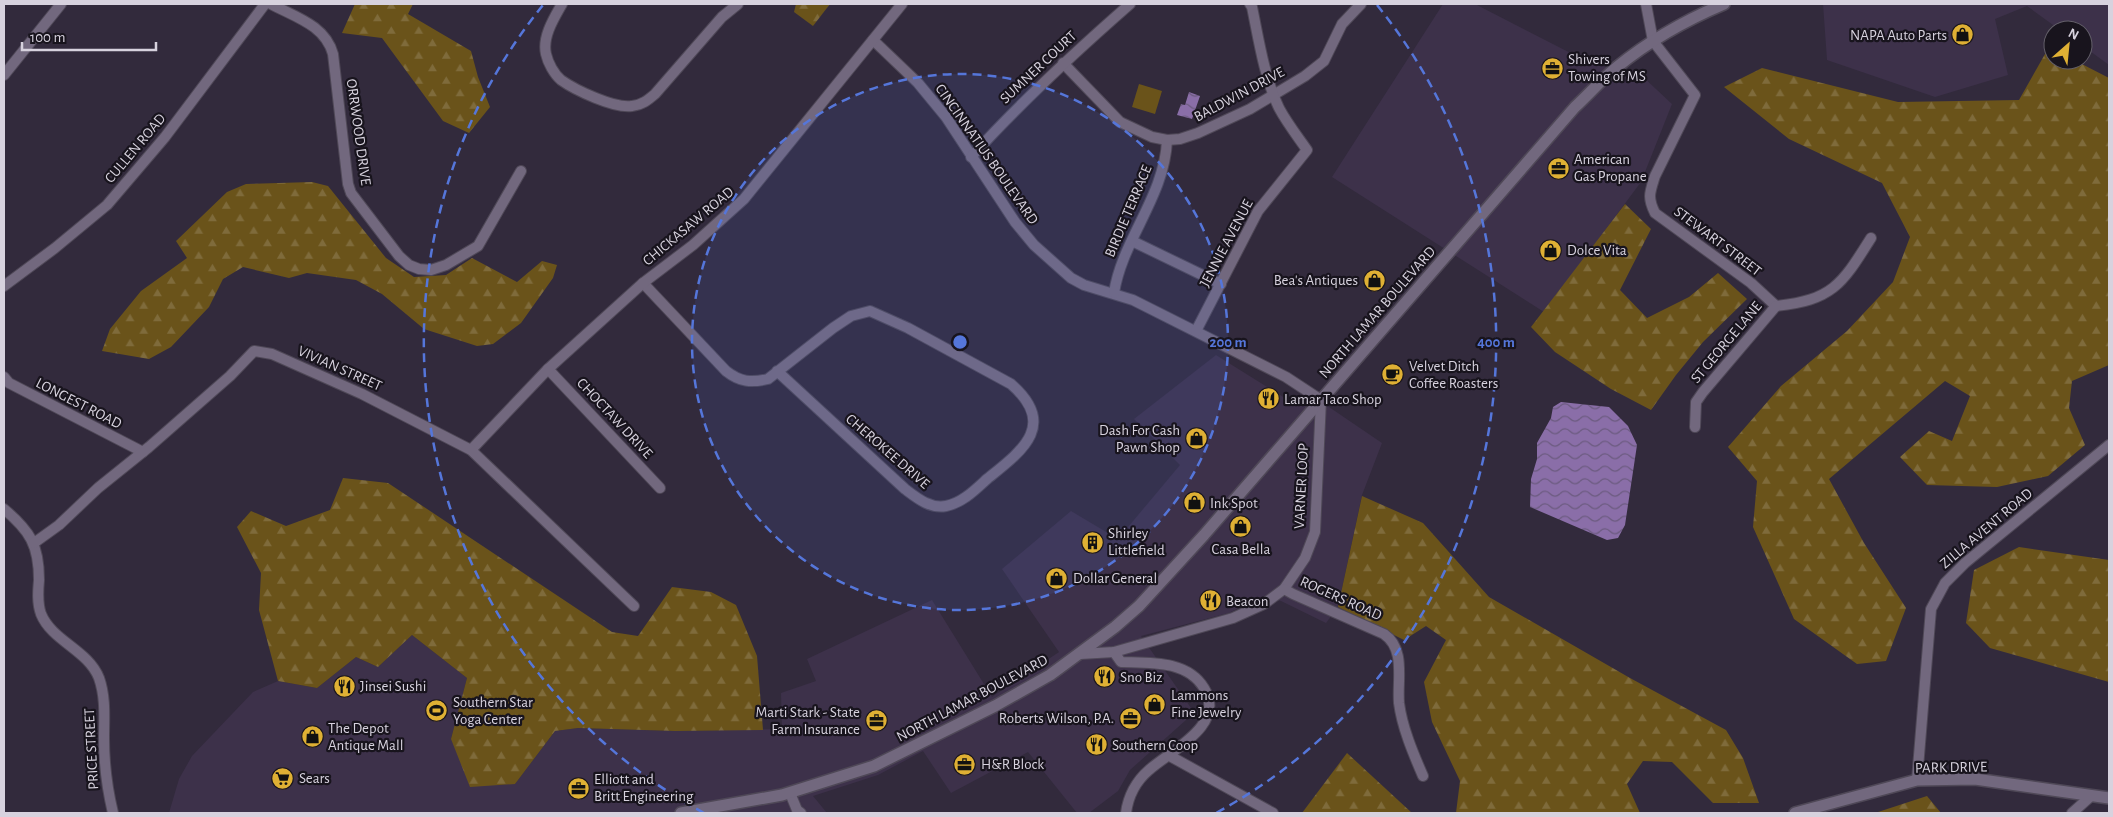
<svg xmlns="http://www.w3.org/2000/svg" width="2113" height="817" viewBox="0 0 2113 817" font-family="'Alegreya Sans',sans-serif">
<defs>
<pattern id="forest-firs" width="22" height="20" patternUnits="userSpaceOnUse" patternTransform="scale(1.25)"><rect width="22" height="20" fill="#6a531a"/><path d="M5 1l3.5 6h-7zM16 11l3.5 6h-7z" fill="#7f6b3b"/></pattern>
<pattern id="water-waves" width="16" height="10" patternUnits="userSpaceOnUse" patternTransform="scale(1.25)"><rect width="16" height="10" fill="#8a6ea8"/><path d="M0 5q4-4 8 0t8 0" fill="none" stroke="#6c5b80"/></pattern>
</defs>
<rect width="100%" height="100%" fill="#322a3c"/>
<g fill="#3d314a">
<polygon points="1443,4 1475,4 1592,64 1641,75 1672,104 1641,182 1544,312 1332,177"/>
<polygon points="1823,4 2109,4 2109,65 2083,46 2083,30 2060,30 2027,6 1995,19 2008,75 1935,97 1827,60"/>
<polygon points="1216,355 1293,403 1304,390 1382,443 1362,495 1338,607 1326,623 1281,601 1263,596 1229,613 1141,636 1191,708 1186,720 1130,770 1118,791 1089,813 1077,813 1028,752 951,793 923,751 878,775 813,796 827,813 169,813 179,779 192,756 253,692 278,681 317,688 356,657 378,667 412,635 467,678 451,739 515,784 555,731 578,728 675,731 782,729 781,693 816,681 807,659 932,600 992,697 1059,652 1002,569 1071,511 1118,539 1180,465 1134,419"/>
</g>
<g fill="url(#forest-firs)">
<polygon points="355,4 413,4 408,14 471,51 478,77 490,107 469,133 443,121 382,38 342,33"/>
<polygon points="796,4 830,4 813,26 794,12"/>
<polygon points="2049,47 2053,49 2053,60 2074,60 2109,78 2109,365 2072,381 2069,408 2085,445 2048,476 1997,487 1927,485 1900,457 1929,431 1952,441 1970,396 1945,381 1829,479 1864,543 1906,608 1886,661 1857,664 1794,619 1753,527 1757,481 1728,447 1781,386 1847,331 1893,282 1910,237 1882,183 1789,139 1724,87 1762,68 1898,102 2019,100"/>
<polygon points="312,182 328,186 386,258 414,277 446,275 472,258 517,282 542,261 557,265 553,278 521,323 493,344 477,346 424,329 382,294 356,280 307,273 289,278 243,267 223,279 209,307 171,347 149,359 102,351 110,329 141,291 187,258 176,241 227,192 246,184"/>
<polygon points="1625,204 1651,229 1620,290 1647,318 1689,297 1718,273 1747,299 1703,342 1676,375 1651,410 1611,389 1555,352 1531,327"/>
<polygon points="343,478 388,483 612,632 638,636 672,587 711,592 736,605 757,656 763,730 675,731 578,728 555,731 515,784 470,787 451,739 467,678 412,635 378,667 356,657 317,688 278,681 259,610 261,573 237,527 251,511 286,526 330,510"/>
<polygon points="1362,496 1423,523 1489,597 1630,678 1726,730 1743,758 1759,803 1713,803 1672,762 1643,761 1627,784 1640,813 1456,813 1460,781 1432,722 1424,682 1446,640 1426,626 1404,640 1338,607"/>
<polygon points="2019,547 2109,560 2109,682 1990,648 1966,623 1974,570"/>
<polygon points="1347,753 1412,813 1302,813"/>
<polygon points="1927,796 1941,813 1875,813"/>
</g>
<polygon fill="#6a531a" points="1139,84 1162,91 1155,114 1132,107"/>
<g fill="url(#water-waves)">
<polygon points="1189,92 1200,96 1192,119 1177,115 1181,104 1185,105"/>
<polygon points="1561,402 1609,407 1628,426 1637,445 1625,525 1618,538 1607,540 1530,507 1531,479 1537,459 1537,443 1551,418 1553,407"/>
</g>
<g fill="none" stroke-linecap="round" stroke-linejoin="round">
<defs>
<g id="minor">
<path d="M271 4C295 17 325 25 333 54L348 184 351 193 399 256 409 265 419 269 431 270 446 265 478 246 521 171"/>
<path d="M562 4C554 18 542 37 546 54 548 63 554 74 561 80 575 90 615 109 632 106 642 105 648 100 655 94L722 17 738 4"/>
<path d="M1646 4 1653 41 1695 95 1655 176C1650 192 1647 197 1655 213L1751 283 1776 306"/>
<polyline points="873,40 918,83 946,117 1015,222 1034,245 1071,278 1084,285 1133,300 1286,377 1321,400 1315,532 1305,558 1284,589 1264,604 1233,618 1114,652 1080,654"/>
<polyline points="1063,63 1120,122 1152,137 1167,140 1180,139 1198,133 1250,109 1305,76 1324,61 1342,24 1361,4"/>
<polyline points="4,75 61,4"/>
<path d="M971 157C1021 102 1074 53 1130 4"/>
<polyline points="1132,241 1221,284"/>
<path d="M643 283 726 371C740 382 751 383 768 379L833 328 851 316 870 311 908 328 1011 384C1058 425 1022 451 987 479 975 490 962 503 946 506 930 509 917 498 905 489L777 371"/>
<polyline points="4,286 55,248 107,205 165,137 265,4"/>
<path d="M1114 293C1122 240 1165 196 1167 140"/>
<path d="M1776 306C1833 300 1842 284 1871 238"/>
<path d="M1196 331 1258 211 1307 150C1298 137 1287 123 1279 108 1264 76 1259 41 1252 7L1250 4"/>
<polyline points="548,369 660,488"/>
<polyline points="4,377 9,383 143,452"/>
<polyline points="1695,427 1696,402 1703,392 1776,306"/>
<polyline points="471,450 548,369 643,283 693,245 744,199 902,4"/>
<path d="M4 509C30 531 39 545 39 580 38 591 37 603 41 614 52 641 88 650 99 678 106 698 104 718 104 738 104 764 107 788 113 813"/>
<polyline points="34,543 59,525 98,488 149,447 230,376 254,351 272,354 362,394 471,450 634,606"/>
<path d="M1284 589 1293 594 1384 634C1406 649 1397 680 1399 703 1402 727 1413 753 1423 776"/>
<path d="M1114 652 1121 662C1150 663 1187 660 1204 688 1227 725 1170 751 1149 770 1136 781 1128 797 1126 813"/>
<polyline points="1168,755 1273,813"/>
<polyline points="1917,780 1931,609 1945,583 1965,563 2109,445"/>
<polyline points="790,793 797,810 801,813"/>
<polyline points="2072,813 2091,796"/>
</g>
<g id="tertiary">
<path d="M681 813 782 795 874 766 995 706 1050 675 1115 627 1139 606 1204 535 1575 107C1589 94 1602 79 1617 67 1649 41 1686 20 1724 4"/>
<polyline points="1795,813 1917,780 1975,779 2109,798"/>
</g>
</defs>
<use href="#minor" stroke="#4f4857" stroke-width="12"/>
<use href="#tertiary" stroke="#4f4857" stroke-width="14"/>
<use href="#minor" stroke="#72687e" stroke-width="10"/>
<use href="#tertiary" stroke="#72687e" stroke-width="11"/>
</g>
<circle cx="960" cy="342" r="268" fill="#5576da" fill-opacity=".12"/>
<g fill="none" stroke="#5576da" stroke-width="2.5" stroke-dasharray="9 6">
<circle cx="960" cy="342" r="268"/>
<path d="M704 813A536 536 0 0 1 543 5M1377 5A536 536 0 0 1 1216 813"/>
</g>
<defs>
<symbol id="shop-disc" viewBox="-11 -11 22 22"><circle r="9.5" fill="#dfb034" stroke="#18141d"/><path d="M-5-2.5h2.3a2.7 3.5 0 0 1 5.4 0H5L5.5 6h-11ZM-1.5-2.5h3a1.5 2.3 0 0 0-3 0Z" fill="#111"/></symbol>
<symbol id="office-disc" viewBox="-11 -11 22 22"><circle r="9.5" fill="#dfb034" stroke="#18141d"/><path d="M-6-3h4V-5.5h4V-3h4V5H-6ZM-1-4.5V-3h2v-1.5ZM-6 0V1H6V0Z" fill="#111"/></symbol>
<symbol id="cafe-disc" viewBox="-11 -11 22 22"><circle r="9.5" fill="#dfb034" stroke="#18141d"/><path d="M-5.5-4.5H6V0H3Q3 3.5 0 3.5H-2.5Q-5.5 3.5-5.5 0ZM3-3.2v2h1.7v-2ZM-6 4.5H4V6H-6Z" fill="#111"/></symbol>
<symbol id="restaurant-disc" viewBox="-11 -11 22 22"><circle r="9.5" fill="#dfb034" stroke="#18141d"/><path d="M-5-6h1v4h1v-4h1v4h1v-4h1v5L-1.5 .5V6h-2V.5L-5-1ZM5-6V6H3V1.5H1.5Q1.5-4 5-6Z" fill="#111"/></symbol>
<symbol id="building-disc" viewBox="-11 -11 22 22"><circle r="9.5" fill="#dfb034" stroke="#18141d"/><path d="M-4-6H4V6H1V3H-1V6H-4ZM-2.5-4.3h1.7v1.8h-1.7ZM.8-4.3h1.7v1.8H.8ZM-2.5-1h1.7V.8h-1.7ZM.8-1h1.7V.8H.8Z" fill="#111"/></symbol>
<symbol id="stadium-disc" viewBox="-11 -11 22 22"><circle r="9.5" fill="#dfb034" stroke="#18141d"/><path d="M0-5a6.5 5 0 1 0 0 10a6.5 5 0 1 0 0-10ZM-3.5-1.8h7v3.6h-7Z" fill="#111"/></symbol>
<symbol id="supermarket-disc" viewBox="-11 -11 22 22"><circle r="9.5" fill="#dfb034" stroke="#18141d"/><path d="M-6-5.5h2.5l.6 2H6L4.5 2H-2.5L-4.4-4H-6ZM-1.5 3.2a1.3 1.3 0 1 0 .1 0ZM3 3.2a1.3 1.3 0 1 0 .1 0Z" fill="#111"/></symbol>
</defs>
<g fill-rule="evenodd">
<use href="#shop-disc" x="1950" y="22" width="25" height="25"/>
<use href="#office-disc" x="1540" y="56" width="25" height="25"/>
<use href="#office-disc" x="1546" y="156" width="25" height="25"/>
<use href="#shop-disc" x="1538" y="238" width="25" height="25"/>
<use href="#shop-disc" x="1362" y="268" width="25" height="25"/>
<use href="#cafe-disc" x="1380" y="362" width="25" height="25"/>
<use href="#restaurant-disc" x="1256" y="386" width="25" height="25"/>
<use href="#shop-disc" x="1184" y="426" width="25" height="25"/>
<use href="#shop-disc" x="1182" y="490" width="25" height="25"/>
<use href="#shop-disc" x="1228" y="514" width="25" height="25"/>
<use href="#building-disc" x="1080" y="530" width="25" height="25"/>
<use href="#shop-disc" x="1044" y="566" width="25" height="25"/>
<use href="#restaurant-disc" x="1198" y="588" width="25" height="25"/>
<use href="#restaurant-disc" x="1092" y="664" width="25" height="25"/>
<use href="#restaurant-disc" x="332" y="674" width="25" height="25"/>
<use href="#shop-disc" x="1142" y="692" width="25" height="25"/>
<use href="#stadium-disc" x="424" y="698" width="25" height="25"/>
<use href="#office-disc" x="1118" y="706" width="25" height="25"/>
<use href="#office-disc" x="864" y="708" width="25" height="25"/>
<use href="#shop-disc" x="300" y="724" width="25" height="25"/>
<use href="#restaurant-disc" x="1084" y="732" width="25" height="25"/>
<use href="#office-disc" x="952" y="752" width="25" height="25"/>
<use href="#supermarket-disc" x="270" y="766" width="25" height="25"/>
<use href="#office-disc" x="566" y="776" width="25" height="25"/>
</g>
<g text-anchor="middle" stroke-width="4.5" stroke-linejoin="round" paint-order="stroke">
<g font-size="15" fill="#d7d2de" stroke="#18141d" text-anchor="start">
<text x="1947" y="40" text-anchor="end">NAPA Auto Parts</text>
<text x="1568" y="64">Shivers<tspan x="1568" dy="17">Towing of MS</tspan></text>
<text x="1574" y="164">American<tspan x="1574" dy="17">Gas Propane</tspan></text>
<text x="1567" y="255">Dolce Vita</text>
<text x="1358" y="285" text-anchor="end">Bea's Antiques</text>
<text x="1409" y="371">Velvet Ditch<tspan x="1409" dy="17">Coffee Roasters</tspan></text>
<text x="1284" y="404">Lamar Taco Shop</text>
<text x="1180" y="435" text-anchor="end">Dash For Cash<tspan x="1180" dy="17">Pawn Shop</tspan></text>
<text x="1210" y="508">Ink Spot</text>
<text x="1108" y="538">Shirley<tspan x="1108" dy="17">Littlefield</tspan></text>
<text x="1241" y="554" text-anchor="middle">Casa Bella</text>
<text x="1073" y="583">Dollar General</text>
<text x="1226" y="606">Beacon</text>
<text x="1120" y="682">Sno Biz</text>
<text x="360" y="691">Jinsei Sushi</text>
<text x="1171" y="700">Lammons<tspan x="1171" dy="17">Fine Jewelry</tspan></text>
<text x="453" y="707">Southern Star<tspan x="453" dy="17">Yoga Center</tspan></text>
<text x="860" y="717" text-anchor="end">Marti Stark - State<tspan x="860" dy="17">Farm Insurance</tspan></text>
<text x="1114" y="723" text-anchor="end">Roberts Wilson, P.A.</text>
<text x="328" y="733">The Depot<tspan x="328" dy="17">Antique Mall</tspan></text>
<text x="1112" y="750">Southern Coop</text>
<text x="981" y="769">H&amp;R Block</text>
<text x="299" y="783">Sears</text>
<text x="594" y="784">Elliott and<tspan x="594" dy="17">Britt Engineering</tspan></text>
</g>
<g font-size="15" fill="#d7d2de" stroke="#18141d">
<text transform="translate(1038 67) rotate(-43)" y="5">SUMNER COURT</text>
<text transform="translate(1239 94) rotate(-28)" y="5">BALDWIN DRIVE</text>
<text transform="translate(359 132) rotate(82)" y="5">ORRWOOD DRIVE</text>
<text transform="translate(135 148) rotate(-50)" y="5">CULLEN ROAD</text>
<text transform="translate(987 154) rotate(55)" y="5">CINCINNATIUS BOULEVARD</text>
<text transform="translate(1128 211) rotate(-67)" y="5">BIRDIE TERRACE</text>
<text transform="translate(688 226) rotate(-40)" y="5">CHICKASAW ROAD</text>
<text transform="translate(1718 241) rotate(37)" y="5">STEWART STREET</text>
<text transform="translate(1226 243) rotate(-62)" y="5">JENNIE AVENUE</text>
<text transform="translate(1377 312) rotate(-49)" y="5">NORTH LAMAR BOULEVARD</text>
<text transform="translate(1726 342) rotate(-50)" y="5">ST GEORGE LANE</text>
<text transform="translate(340 368) rotate(24)" y="5">VIVIAN STREET</text>
<text transform="translate(79 403) rotate(27)" y="5">LONGEST ROAD</text>
<text transform="translate(615 418) rotate(47)" y="5">CHOCTAW DRIVE</text>
<text transform="translate(888 451) rotate(41)" y="5">CHEROKEE DRIVE</text>
<text transform="translate(1301 486) rotate(-87)" y="5">VARNER LOOP</text>
<text transform="translate(1986 528) rotate(-40)" y="5">ZILLA AVENT ROAD</text>
<text transform="translate(1341 598) rotate(24)" y="5">ROGERS ROAD</text>
<text transform="translate(972 698) rotate(-28)" y="5">NORTH LAMAR BOULEVARD</text>
<text transform="translate(91 749) rotate(-93)" y="5">PRICE STREET</text>
<text transform="translate(1951 767) rotate(-1)" y="5">PARK DRIVE</text>
</g>
</g>
<circle cx="960" cy="342" r="8" fill="#5576da" stroke="#18141d" stroke-width="2.5"/>
<g font-size="15" text-anchor="middle" font-weight="bold" fill="#5576da" stroke="#18141d" stroke-width="4.5" stroke-linejoin="round" paint-order="stroke">
<text x="1228" y="347">200 m</text>
<text x="1496" y="347">400 m</text>
</g>
<rect width="2113" height="817" fill="none" stroke="#d7d2de" stroke-width="10"/>
<g transform="translate(2068 45) rotate(27)"><circle r="24" fill="#18141d" stroke="#64606a"/>
<path d="M0-4L9 19L0 12L-9 19Z" fill="#dfb034"/>
<text y="-8" font-size="14" font-weight="bold" text-anchor="middle" fill="#d7d2de">N</text>
</g>
<path d="M22 42v8h134v-8" fill="none" stroke="#d7d2de" stroke-width="2.5"/>
<text x="30" y="42" font-size="15" fill="#d7d2de" stroke="#18141d" stroke-width="4" paint-order="stroke">100 m</text>
</svg>
